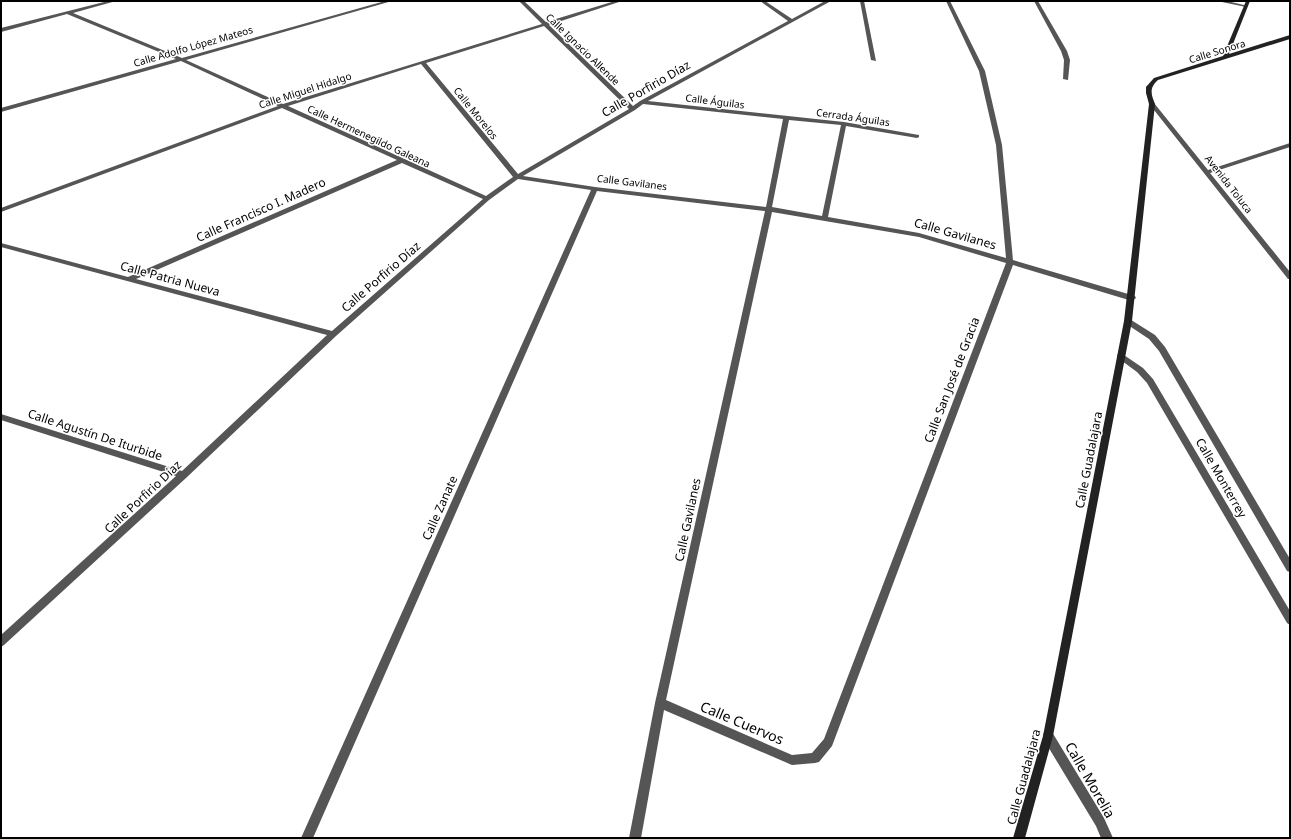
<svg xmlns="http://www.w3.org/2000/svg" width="1291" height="839" viewBox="0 0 1291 839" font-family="'Noto Sans',sans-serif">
<rect width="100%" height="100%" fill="#fff"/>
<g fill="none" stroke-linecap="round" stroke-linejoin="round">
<g fill="#555" fill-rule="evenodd">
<path d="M108 1H116L73 13 182 58 385 1H392L186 60 283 104 542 24 519 1H524L546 22 615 1H622L549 25 633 106 640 101 788 21 760 1H765L792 19 825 1H831L648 101 844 122 919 135V137L917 138 846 126 828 217 919 233 1006 258 996 145 979 71 946 1H950L985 71 1002 145 1013 260 1135 296 1136 298 1132 301 1013 265 832 746 819 762 815 763 792 765 664 710 641 838H629L655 703 765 211 597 191 313 838H301L591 190 518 179 489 200 336 336 186 478 4 645 1 647V635L176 476 1 420V414L182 471 327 335 1 247V243L128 277 397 160 282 108 1 212V208L278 106 181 61 1 112V108L176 59 67 14 1 32V28ZM544 26 629 109 518 174 426 63ZM421 64 513 177 486 196 288 106ZM643 104 783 119 766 207 595 187 523 176 635 110ZM789 120 841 125 822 216 772 207ZM402 163 483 199 332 331 136 279ZM772 212 919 237 1006 263 824 739 812 753 792 755 666 700Z"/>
<polygon points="860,1 864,1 876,61 871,60"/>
<polygon points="1034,1 1038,1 1067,51 1070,60 1068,80 1063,79 1064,60 1061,51"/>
<polygon points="1217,1 1227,1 1248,6 1246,7"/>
<polygon points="1152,102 1154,103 1208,170 1290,143 1290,147 1210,173 1290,272 1290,279 1288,279 1150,105 1149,104"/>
<polygon points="1128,318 1155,335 1165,347 1290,559 1290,572 1287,571 1159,351 1149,339 1125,323 1124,321 1125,319"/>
<polygon points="1121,353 1143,368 1153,379 1290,611 1290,625 1287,623 1147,383 1137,372 1118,358 1117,356 1118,354"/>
<polygon points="1048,731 1052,732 1104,818 1113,838 1101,838 1096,826 1044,740 1043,736 1044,732"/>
</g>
<path fill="#222" fill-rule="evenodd" d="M1246 1H1250L1229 54 1290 35V39L1158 80C1149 88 1151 94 1155 104L1132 321 1053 736 1025 838H1013L1043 736 1124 321 1149 104 1146 93V87L1154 78 1223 56Z"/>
</g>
<g text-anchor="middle" stroke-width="3" stroke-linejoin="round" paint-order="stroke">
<g font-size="10" fill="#000" stroke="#fff">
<text transform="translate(193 46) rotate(-16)" y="4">Calle Adolfo López Mateos</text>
<text transform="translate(583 49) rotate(44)" y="4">Calle Ignacio Allende</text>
<text transform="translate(1217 51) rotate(-17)" y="4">Calle Sonora</text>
<text transform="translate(305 90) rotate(-18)" y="4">Calle Miguel Hidalgo</text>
<text transform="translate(715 101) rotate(7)" y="4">Calle Águilas</text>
<text transform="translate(476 113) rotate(51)" y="4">Calle Morelos</text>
<text transform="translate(853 117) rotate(8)" y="4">Cerrada Águilas</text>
<text transform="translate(369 136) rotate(25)" y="4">Calle Hermenegildo Galeana</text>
<text transform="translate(632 182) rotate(7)" y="4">Calle Gavilanes</text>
<text transform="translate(1229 184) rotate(52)" y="4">Avenida Toluca</text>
</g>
<g font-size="12" fill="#000" stroke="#fff">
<text transform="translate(646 89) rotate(-30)" y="4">Calle Porfirio Díaz</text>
<text transform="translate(261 210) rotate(-24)" y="4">Calle Francisco I. Madero</text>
<text transform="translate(955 234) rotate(16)" y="4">Calle Gavilanes</text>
<text transform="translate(381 277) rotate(-41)" y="4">Calle Porfirio Díaz</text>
<text transform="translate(170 279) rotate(15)" y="4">Calle Patria Nueva</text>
<text transform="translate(952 380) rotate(-69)" y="4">Calle San José de Gracia</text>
<text transform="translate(95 435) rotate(18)" y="4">Calle Agustín De Iturbide</text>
<text transform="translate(1089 460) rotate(-79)" y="4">Calle Guadalajara</text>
<text transform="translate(1221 478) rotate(60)" y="4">Calle Monterrey</text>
<text transform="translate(143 497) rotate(-43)" y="4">Calle Porfirio Díaz</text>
<text transform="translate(440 508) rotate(-66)" y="4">Calle Zanate</text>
<text transform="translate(688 520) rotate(-78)" y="4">Calle Gavilanes</text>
<text transform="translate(1024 777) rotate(-75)" y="4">Calle Guadalajara</text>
</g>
<g font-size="14" fill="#000" stroke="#fff">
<text transform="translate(742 723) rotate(23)" y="5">Calle Cuervos</text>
<text transform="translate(1090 780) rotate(60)" y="5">Calle Morelia</text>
</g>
</g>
<rect width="1291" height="839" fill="none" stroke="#000000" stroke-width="4"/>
</svg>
